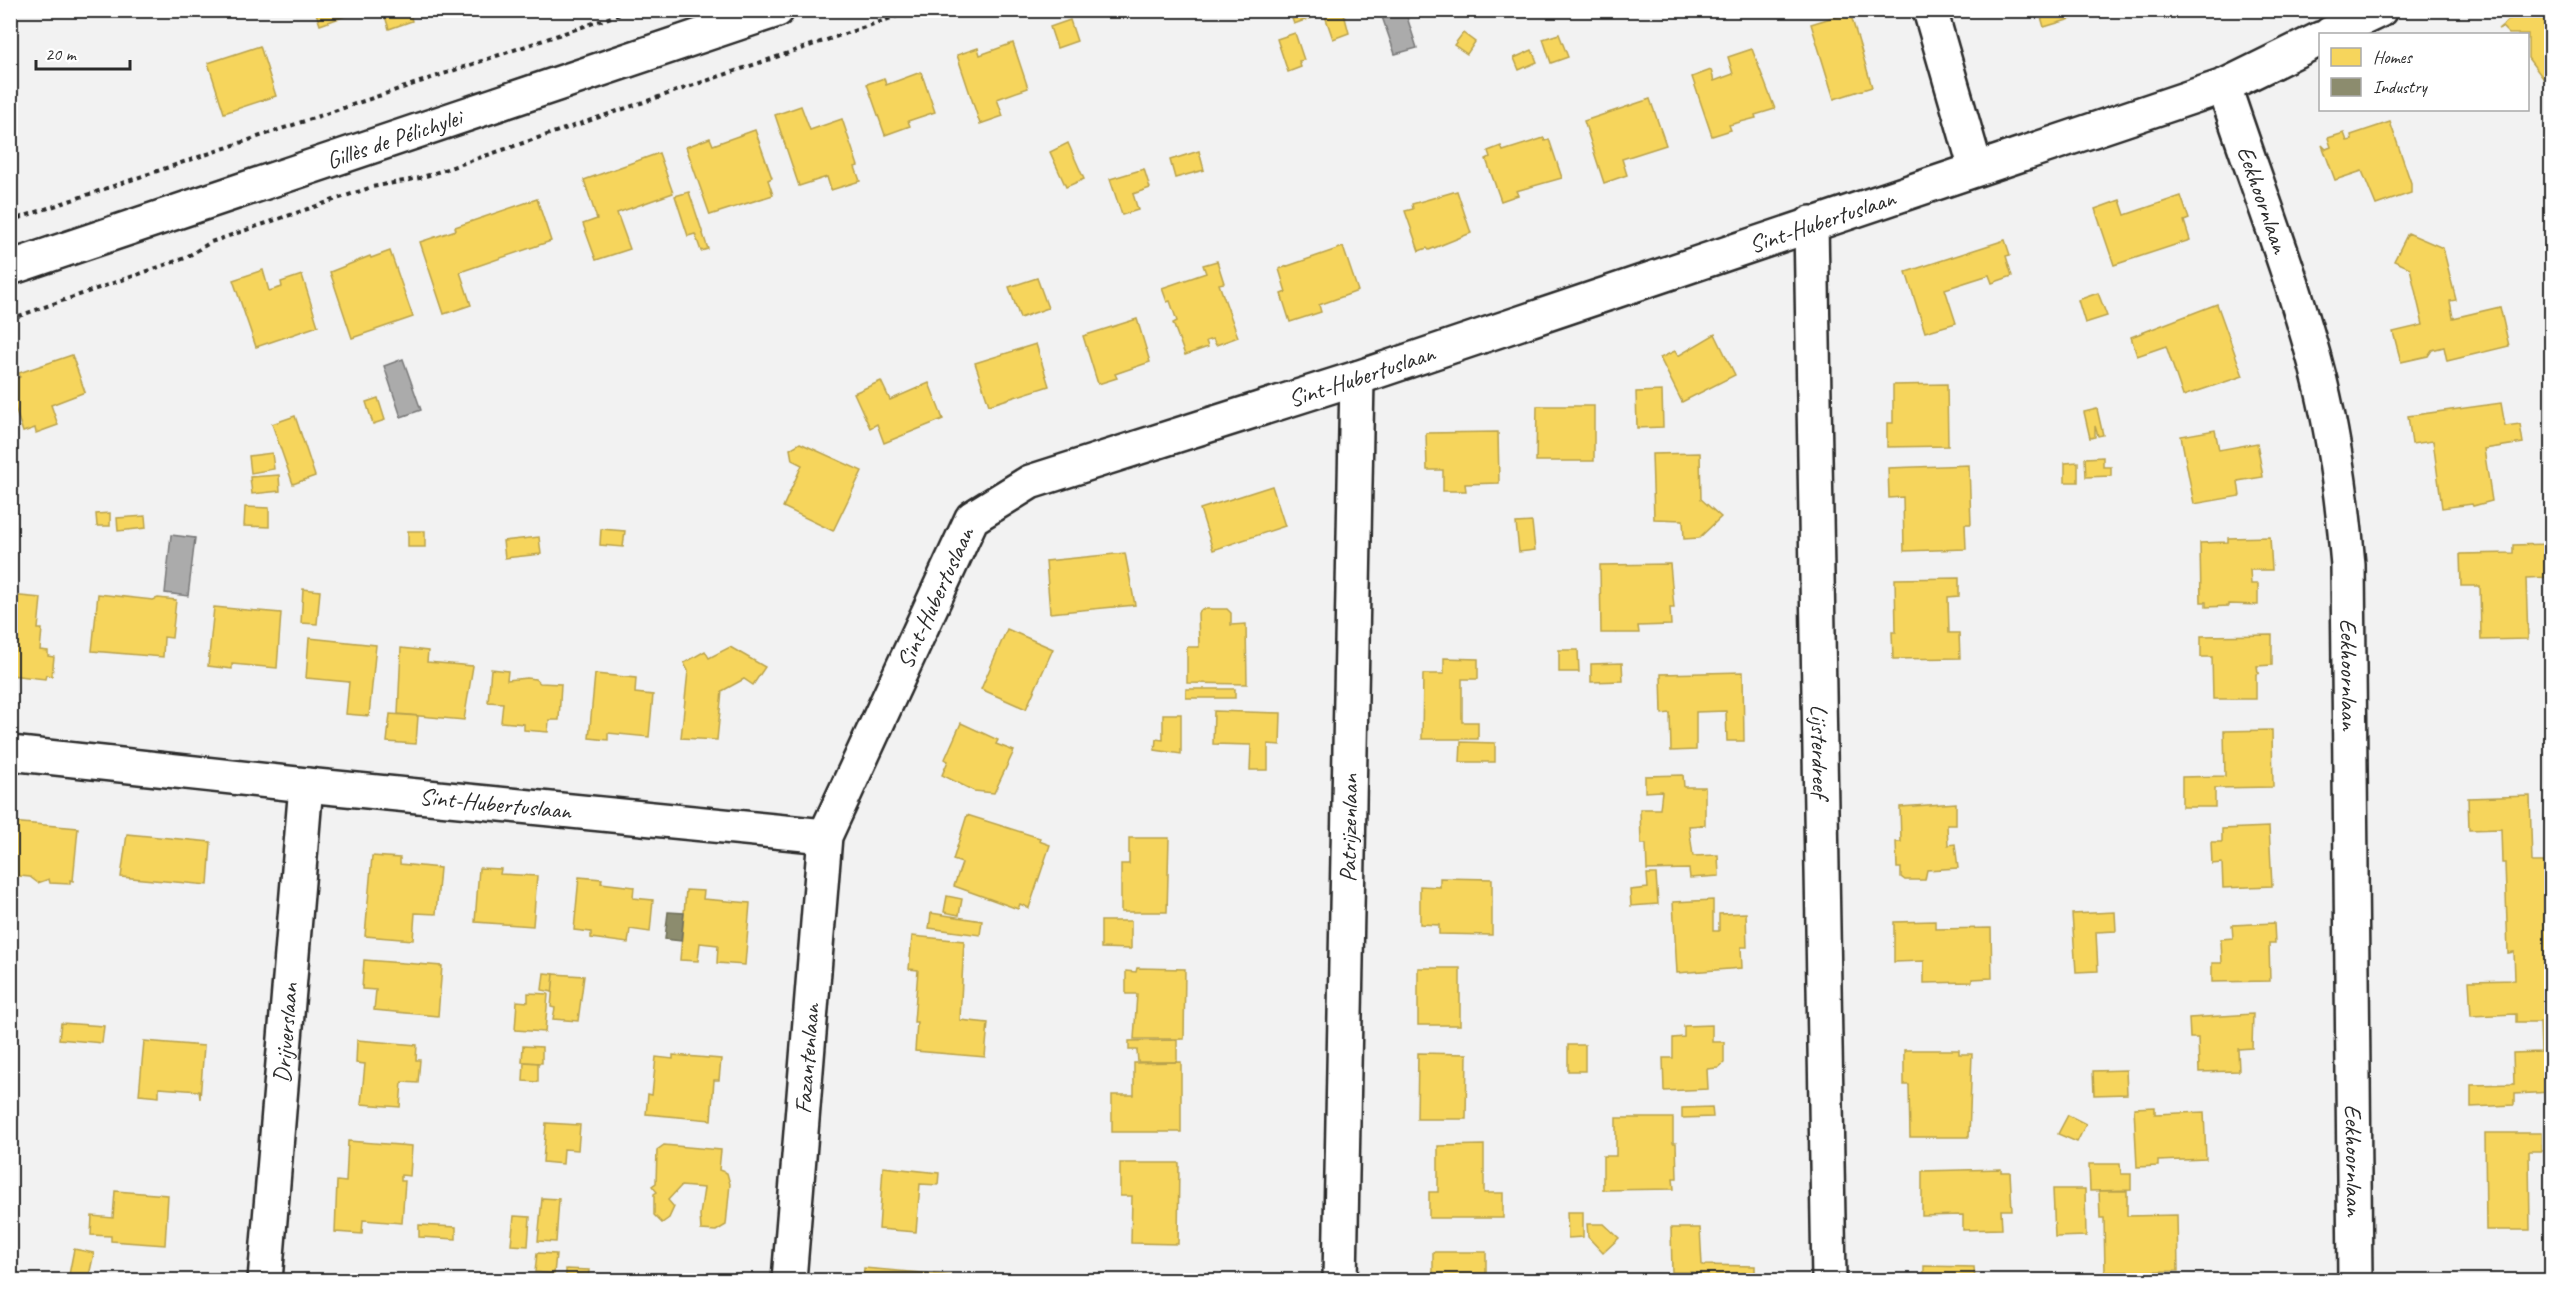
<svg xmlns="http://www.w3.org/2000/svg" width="2562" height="1291" viewBox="0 0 2562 1291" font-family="Caveat,sans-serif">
<rect width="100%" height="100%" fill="#f2f2f2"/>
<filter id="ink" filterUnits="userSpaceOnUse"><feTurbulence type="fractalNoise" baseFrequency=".0167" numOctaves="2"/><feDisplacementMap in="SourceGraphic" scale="12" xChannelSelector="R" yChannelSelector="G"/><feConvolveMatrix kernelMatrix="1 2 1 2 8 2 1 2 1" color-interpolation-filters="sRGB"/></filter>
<g filter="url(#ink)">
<g fill="#ababab" stroke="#787878" stroke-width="1.5">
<polygon points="1380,11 1405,11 1417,48 1395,54"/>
<polygon points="403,359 421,410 401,417 384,366"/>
<polygon points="171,535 195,538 188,596 165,593"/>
</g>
<g fill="#f6d55c" stroke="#b9a24d" stroke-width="1.5">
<polygon points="315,10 362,10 320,25"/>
<polygon points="383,10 409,10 412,21 389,29"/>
<polygon points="1289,10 1343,10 1349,33 1333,39 1324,13 1294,24"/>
<polygon points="2039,10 2098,10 2098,11 2044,27"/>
<polygon points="2521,10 2552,10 2552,78 2546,82 2528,58 2528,34 2509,34 2502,27 2498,29"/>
<polygon points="1850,12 1872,87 1834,99 1811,24"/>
<polygon points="1070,20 1077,41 1057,48 1050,27"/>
<polygon points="1295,33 1304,60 1299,61 1301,67 1288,72 1277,39"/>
<polygon points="1463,33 1475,42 1467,54 1454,45"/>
<polygon points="1559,34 1568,57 1551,63 1543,39"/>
<polygon points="1013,43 1028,88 997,99 1003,116 980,124 957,55 978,48 980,55"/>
<polygon points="260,46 276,96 224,113 208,63"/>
<polygon points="1752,49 1775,109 1755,115 1756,118 1729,125 1731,130 1712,136 1692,77 1711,70 1714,81 1733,74 1728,57"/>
<polygon points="1532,50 1537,62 1519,70 1514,58"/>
<polygon points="921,72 935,112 908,121 910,126 885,135 867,84 884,78 886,85"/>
<polygon points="1650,99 1666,145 1622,159 1627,175 1604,183 1584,121"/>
<polygon points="801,106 810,130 842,119 858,166 855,167 860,181 831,190 827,177 799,186 775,115"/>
<polygon points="2390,122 2411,183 2411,193 2376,205 2362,171 2335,180 2322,145 2326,149 2331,147 2328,138 2344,133 2347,141 2352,140 2351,135"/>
<polygon points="755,130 772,178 768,180 773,195 710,215 686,147 710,138 713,145"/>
<polygon points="1544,138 1545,141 1549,139 1562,178 1516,191 1518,195 1501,201 1486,159 1490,157 1488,151 1501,146 1503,151"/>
<polygon points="1068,143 1084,179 1066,187 1050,152"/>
<polygon points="1199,151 1204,170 1175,178 1170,160"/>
<polygon points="659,153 673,193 617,213 630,249 596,260 583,224 597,219 584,180"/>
<polygon points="1144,169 1150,188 1133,194 1138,210 1122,215 1110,179"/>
<polygon points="1457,191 1471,233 1429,250 1427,248 1419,251 1405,211 1413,209 1412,204"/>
<polygon points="689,192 708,249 701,251 695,234 688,236 675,196"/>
<polygon points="2181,196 2189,219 2184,221 2190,240 2114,265 2095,209 2120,200 2125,215"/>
<polygon points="537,199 551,241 460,272 471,305 444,314 420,242 456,230 455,227"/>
<polygon points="2408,233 2443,248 2456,300 2450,301 2453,318 2500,307 2509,346 2447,361 2444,347 2432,350 2428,356 2401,362 2393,332 2423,325 2410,268 2394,261"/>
<polygon points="2005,240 2010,255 2006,256 2012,276 1992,283 1989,275 1945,289 1956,323 1925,332 1906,272"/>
<polygon points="1343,247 1358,291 1319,305 1321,312 1290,322 1281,294 1286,292 1279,269"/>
<polygon points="390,251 413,317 352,338 330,272 370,256 371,258"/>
<polygon points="1217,261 1224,283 1219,284 1238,337 1216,345 1213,339 1206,341 1208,347 1185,355 1173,323 1177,321 1170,301 1167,302 1162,288 1206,273 1203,265"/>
<polygon points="263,270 269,291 282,287 281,282 302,275 318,326 256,347 233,280"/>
<polygon points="1037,278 1048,308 1020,318 1009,287"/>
<polygon points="2098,293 2107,316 2085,323 2078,300"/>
<polygon points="2217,304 2243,376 2183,396 2166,346 2137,356 2131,337"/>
<polygon points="1137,319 1150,362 1115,374 1117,378 1098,384 1083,336"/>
<polygon points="1715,334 1735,375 1682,402 1660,358 1675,351 1678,356"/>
<polygon points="1036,344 1049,386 989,405 975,363"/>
<polygon points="72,355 85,392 51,405 58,425 36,433 35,428 23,432 10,393 10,380 20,377 19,373"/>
<polygon points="881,381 890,400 929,383 943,419 884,443 877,424 870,428 854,393"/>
<polygon points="1947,384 1948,446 1887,447 1887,423 1893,423 1893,385"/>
<polygon points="1662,391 1663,427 1637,428 1636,392"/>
<polygon points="378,398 385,420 373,424 366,402"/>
<polygon points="2501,403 2505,426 2520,424 2523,443 2484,449 2492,501 2473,506 2472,504 2442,508 2433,441 2412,444 2408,416"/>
<polygon points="1537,406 1594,406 1594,461 1536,461"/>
<polygon points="2097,409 2103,435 2098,436 2095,426 2095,437 2090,438 2084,412"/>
<polygon points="295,416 315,476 293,484 272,424"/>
<polygon points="2215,430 2219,450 2257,443 2263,477 2238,481 2240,496 2194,504 2181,436"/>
<polygon points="1498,432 1499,483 1465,484 1466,491 1443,491 1443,470 1427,470 1426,433"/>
<polygon points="800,443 862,471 833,531 783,507 802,465 792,460 790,449"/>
<polygon points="272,453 274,469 251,473 249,456"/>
<polygon points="1700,453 1701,499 1721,517 1699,538 1684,539 1683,520 1654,519 1652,454"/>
<polygon points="2103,457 2103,467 2111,467 2111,476 2086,477 2085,458"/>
<polygon points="2078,462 2078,482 2065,482 2065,463"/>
<polygon points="1969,465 1971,524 1965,524 1966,549 1904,551 1903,497 1889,498 1888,468"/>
<polygon points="279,475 280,491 252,494 250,477"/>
<polygon points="1272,486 1285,526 1213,550 1200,509"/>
<polygon points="245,507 269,508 269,527 244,526"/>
<polygon points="110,513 110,526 97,526 96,514"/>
<polygon points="145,516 146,528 118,531 117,518"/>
<polygon points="1532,522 1535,550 1519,552 1516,523"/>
<polygon points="601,529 625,531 623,547 600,545"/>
<rect x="408" y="531" width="17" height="16"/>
<polygon points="539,537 541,554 505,558 503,541"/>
<polygon points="2270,537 2272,570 2250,570 2251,584 2258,584 2258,605 2229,604 2229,606 2206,607 2206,602 2201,602 2200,543 2228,542 2228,538"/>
<polygon points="2552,544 2552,577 2526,578 2528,639 2481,640 2480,586 2461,586 2460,554 2513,553 2513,545"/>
<polygon points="1125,553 1135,605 1050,613 1046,561"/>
<polygon points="1670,564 1674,608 1670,608 1671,625 1638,626 1639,633 1601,633 1600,565"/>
<polygon points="1959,578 1959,596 1948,597 1949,633 1959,633 1960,658 1893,659 1892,632 1896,632 1895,579"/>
<polygon points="303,589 320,591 317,624 301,623"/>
<polygon points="98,594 153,600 158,598 176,600 172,638 164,637 163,657 92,651"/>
<polygon points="10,595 41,598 38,629 42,629 40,650 48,651 48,656 54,657 52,676 46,675 45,679 10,675"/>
<polygon points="214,607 281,613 277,668 232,664 232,669 208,666"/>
<polygon points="1202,609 1227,609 1231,613 1231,625 1246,624 1247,684 1187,683 1187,647 1199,647 1198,613"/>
<polygon points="1007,629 1053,649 1026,709 981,689"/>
<polygon points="2272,635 2272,665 2257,666 2258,673 2260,673 2256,674 2256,699 2213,699 2212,657 2201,657 2201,636"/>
<polygon points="309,638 376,645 369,716 346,714 349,682 306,678"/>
<polygon points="730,647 765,667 753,685 744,679 722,691 717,740 681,738 688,671 684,663 705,651 709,658"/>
<polygon points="401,648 428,651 427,662 473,666 464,720 398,714"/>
<polygon points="1559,650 1578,650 1579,672 1559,672"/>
<polygon points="1444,658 1478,659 1478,679 1462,679 1462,722 1478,722 1478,739 1422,739 1423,674 1444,674"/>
<polygon points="1622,663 1623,681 1591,682 1591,664"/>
<polygon points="491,669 508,671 507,680 527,678 535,679 540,683 561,684 559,720 549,720 548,732 524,730 524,724 501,722 503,703 488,702"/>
<polygon points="1743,672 1744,741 1727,741 1726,711 1696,712 1696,750 1671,751 1670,713 1662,714 1661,674"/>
<polygon points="595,674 636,678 635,693 653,695 649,737 608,733 608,740 589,738"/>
<rect x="1186" y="689" width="49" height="9"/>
<polygon points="1214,711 1281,713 1280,745 1268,744 1268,770 1250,770 1251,745 1213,744"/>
<polygon points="390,714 418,716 416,744 387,742"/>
<polygon points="1163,714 1181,714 1181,754 1155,750 1156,739 1163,740"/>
<polygon points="961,723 998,740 996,744 1014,751 994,793 974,791 942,775 948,761 945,759"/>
<polygon points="2272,730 2273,787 2215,788 2215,807 2182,807 2182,777 2225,776 2224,731"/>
<polygon points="1461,742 1495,743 1495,762 1460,762"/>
<polygon points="1683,775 1684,787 1705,787 1705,825 1689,826 1693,856 1718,855 1719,876 1690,878 1689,869 1647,870 1646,844 1641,844 1640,809 1660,809 1662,791 1645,792 1645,776"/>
<polygon points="2530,796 2532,862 2552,862 2552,1092 2514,1094 2514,1105 2471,1107 2471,1085 2514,1084 2513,1053 2541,1052 2540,1022 2516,1022 2516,1014 2471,1016 2469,981 2515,980 2514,952 2508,953 2505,863 2502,863 2501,829 2469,830 2468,798"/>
<polygon points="1956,803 1956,825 1947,825 1948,845 1955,844 1958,868 1927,870 1925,880 1905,880 1901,877 1901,868 1897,868 1896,842 1901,842 1900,807"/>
<polygon points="967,815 1040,838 1039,841 1050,845 1029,908 1020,904 1018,909 954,886 962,863 953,860"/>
<polygon points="11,822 78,828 73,881 70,880 70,884 50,883 49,879 38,883 30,877 10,875"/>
<polygon points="2269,827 2272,886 2223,888 2222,863 2212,864 2211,842 2222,842 2222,829"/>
<polygon points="127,834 211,842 208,885 121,877"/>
<polygon points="1129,838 1169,838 1167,912 1121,912 1121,864 1129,864"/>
<polygon points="372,856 400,858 400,864 440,868 436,914 415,913 413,940 365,936"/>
<polygon points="479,868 501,869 500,874 537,876 533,926 475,922"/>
<polygon points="1647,874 1656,874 1658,904 1631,906 1630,890 1648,888"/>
<polygon points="579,877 602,879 601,883 634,887 633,898 653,900 650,932 630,929 628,943 591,938 591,932 574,930"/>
<polygon points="1440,878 1492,879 1492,935 1439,934 1439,925 1420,924 1420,886 1440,887"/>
<polygon points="686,890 704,891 703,899 750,903 745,965 717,963 718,945 700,943 698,961 680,960"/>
<polygon points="947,896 962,899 959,915 944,912"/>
<polygon points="1713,900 1713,931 1719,931 1719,914 1746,913 1747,947 1741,947 1742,968 1677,973 1673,902"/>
<polygon points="2115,912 2116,931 2096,932 2098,971 2076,972 2072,914"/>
<polygon points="931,913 982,921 980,935 929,928"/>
<polygon points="1101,921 1131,921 1131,949 1101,948"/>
<polygon points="1935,921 1935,929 1991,928 1992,978 1972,979 1972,982 1924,983 1924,961 1894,962 1894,922"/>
<polygon points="2274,923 2275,943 2269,943 2270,981 2212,982 2212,963 2222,963 2221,939 2233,938 2232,925"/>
<polygon points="912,936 964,941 960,1020 988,1023 985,1057 915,1051 917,1022 914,1022 918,970 909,969"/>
<polygon points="364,960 442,966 438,1016 374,1010 376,990 362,989"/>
<polygon points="1137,968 1185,969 1184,1039 1134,1039 1137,994 1126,994 1126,971 1136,972"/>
<rect x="1418" y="968" width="42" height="57"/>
<polygon points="544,973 554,974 553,992 542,990"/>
<polygon points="554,974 584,976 578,1021 553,1019 555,1008 551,1007"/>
<polygon points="528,993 548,994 545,1032 515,1030 517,1001 528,1002"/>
<rect x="10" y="995" width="4" height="16"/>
<polygon points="2253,1014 2252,1048 2238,1049 2239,1071 2199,1072 2198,1038 2190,1038 2189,1018"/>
<polygon points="61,1023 104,1026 102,1043 59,1039"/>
<polygon points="1712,1025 1712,1042 1724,1042 1724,1063 1718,1068 1707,1069 1708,1089 1664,1091 1663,1058 1673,1058 1673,1038 1684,1037 1684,1026"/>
<polygon points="357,1040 417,1045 416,1060 420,1060 418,1083 402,1082 400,1107 361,1104 365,1064 356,1063"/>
<polygon points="1177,1040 1177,1062 1138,1062 1137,1050 1129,1050 1129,1041"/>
<polygon points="144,1041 204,1046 200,1099 199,1091 159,1088 159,1097 139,1095"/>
<rect x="1568" y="1045" width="17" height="26"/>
<polygon points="523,1046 542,1047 542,1063 522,1062"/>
<polygon points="1904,1050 1959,1050 1959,1054 1972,1054 1969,1137 1910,1137 1909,1085 1904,1085"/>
<polygon points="1418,1053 1467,1054 1466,1119 1417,1119"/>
<polygon points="673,1055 721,1059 719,1080 714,1080 711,1120 646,1114 648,1094 652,1095 656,1057 673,1059"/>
<polygon points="524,1062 538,1063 538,1082 523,1081"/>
<polygon points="1181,1062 1181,1132 1112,1132 1112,1095 1134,1095 1134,1063"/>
<polygon points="2126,1070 2127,1094 2094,1095 2093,1071"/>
<polygon points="1712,1107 1713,1117 1682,1118 1682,1108"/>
<polygon points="2155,1107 2155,1114 2204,1112 2206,1159 2158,1161 2158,1166 2137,1167 2134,1108"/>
<polygon points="2068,1115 2086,1124 2077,1142 2058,1134"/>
<polygon points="1616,1118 1673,1118 1673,1143 1676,1143 1677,1178 1673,1178 1674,1189 1603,1190 1603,1156 1616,1156"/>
<polygon points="546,1123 580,1125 578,1150 564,1149 563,1164 543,1162"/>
<polygon points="2485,1133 2541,1133 2541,1151 2529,1151 2530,1230 2486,1230"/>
<polygon points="348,1141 412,1146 410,1176 401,1175 401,1181 405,1181 402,1223 363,1220 362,1234 335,1232 337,1181 346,1182"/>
<polygon points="664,1145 721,1150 719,1170 727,1173 730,1184 726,1225 716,1231 701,1230 700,1215 704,1188 681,1186 668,1200 674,1207 669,1218 662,1223 654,1215 654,1194 657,1192 652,1186 656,1183 657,1150"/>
<polygon points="1484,1145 1484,1193 1503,1193 1503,1218 1429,1218 1429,1192 1438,1192 1438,1146"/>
<polygon points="1120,1163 1179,1163 1178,1244 1131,1243 1132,1196 1120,1196"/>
<polygon points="2089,1164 2120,1164 2121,1174 2131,1174 2131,1190 2090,1191"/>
<polygon points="883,1167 939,1173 938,1185 920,1184 916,1232 879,1229"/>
<polygon points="2001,1169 2001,1172 2010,1172 2012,1210 2001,1210 2002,1229 1963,1230 1963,1215 1922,1216 1922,1171"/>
<polygon points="2053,1189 2085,1189 2086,1236 2055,1237"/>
<polygon points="115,1191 168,1195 165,1245 111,1241 111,1236 91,1235 92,1216 113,1218"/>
<polygon points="2099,1191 2127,1191 2127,1216 2177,1215 2178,1271 2105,1272 2104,1218 2100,1218"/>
<polygon points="542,1198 559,1199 556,1242 538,1241"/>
<polygon points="1567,1212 1583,1212 1583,1237 1568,1238"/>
<polygon points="514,1216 530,1217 528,1246 511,1245"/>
<polygon points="1587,1224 1604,1224 1619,1238 1603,1253 1588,1237"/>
<polygon points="419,1225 456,1227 456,1239 419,1237"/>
<polygon points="1671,1228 1700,1228 1702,1265 1755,1266 1755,1280 1695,1280 1694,1272 1672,1272"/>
<polygon points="74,1249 94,1253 88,1280 68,1280"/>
<polygon points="1433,1252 1486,1252 1486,1280 1414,1280 1414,1278 1433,1278"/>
<polygon points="537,1253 556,1254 554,1274 535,1272"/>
<polygon points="1924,1266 1974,1267 1975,1280 1924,1280"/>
<polygon points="864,1268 955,1276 955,1280 863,1280"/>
<polygon points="566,1269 589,1270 588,1280 566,1280"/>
<polygon points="10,1270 15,1270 14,1276 54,1280 10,1280"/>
<polygon points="1151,1276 1203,1277 1203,1280 1151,1280"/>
</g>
<polygon fill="#8c8c6e" stroke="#6f6f5a" stroke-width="1.5" points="668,912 684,913 681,941 665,939"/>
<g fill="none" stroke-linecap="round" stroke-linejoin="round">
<defs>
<g id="minor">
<polyline points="1930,10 1976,169"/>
<polyline points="2330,34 2380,10"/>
<path id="s1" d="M2224 86C2256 184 2295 281 2320 381 2335 442 2343 503 2348 565L2355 1280"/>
<path id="s2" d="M1811 223 1829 1280"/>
<path id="s3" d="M10 753 306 785 825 836"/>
<path id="s4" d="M265 1280 306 785"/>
<path id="s5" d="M789 1280 825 836 972 518 1030 482 1357 378 2224 86 2320 39"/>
<path id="s6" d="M1340 1280 1357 378"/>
</g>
<g id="secondary">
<path id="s7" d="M10 268 777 10"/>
</g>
</defs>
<use href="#minor" stroke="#2b2b2b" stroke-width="38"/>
<use href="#secondary" stroke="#2b2b2b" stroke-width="38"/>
<g stroke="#2b2b2b" stroke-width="4" stroke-dasharray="4.5 4.5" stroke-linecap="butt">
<polyline points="10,221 632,10"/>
<polyline points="10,319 185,258 211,242 372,187 420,178 915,10"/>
</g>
<use href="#minor" stroke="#fff" stroke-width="33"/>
<use href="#secondary" stroke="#fff" stroke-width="33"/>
</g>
</g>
<g text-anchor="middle" stroke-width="6" stroke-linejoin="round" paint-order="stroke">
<g font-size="24" fill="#2b2b2b" stroke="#fff">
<text dy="8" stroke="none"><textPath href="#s7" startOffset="405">Gillès de Pélichylei</textPath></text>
<text dy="8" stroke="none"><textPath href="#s1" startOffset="120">Eekhoornlaan</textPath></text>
<text dy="8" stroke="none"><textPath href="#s5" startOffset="1698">Sint-Hubertuslaan</textPath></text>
<text dy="8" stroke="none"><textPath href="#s5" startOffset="1212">Sint-Hubertuslaan</textPath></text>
<text dy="8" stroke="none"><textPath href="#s5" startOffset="708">Sint-Hubertuslaan</textPath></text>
<text dy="8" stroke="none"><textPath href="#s1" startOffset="606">Eekhoornlaan</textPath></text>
<text dy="8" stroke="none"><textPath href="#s2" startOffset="528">Lijsterdreef</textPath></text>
<text dy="8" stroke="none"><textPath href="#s3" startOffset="488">Sint-Hubertuslaan</textPath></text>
<text dy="8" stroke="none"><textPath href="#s6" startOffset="452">Patrijzenlaan</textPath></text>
<text dy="8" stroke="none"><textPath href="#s4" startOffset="248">Drijverslaan</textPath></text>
<text dy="8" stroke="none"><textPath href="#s5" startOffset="222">Fazantenlaan</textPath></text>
<text dy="8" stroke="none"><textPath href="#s1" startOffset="1092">Eekhoornlaan</textPath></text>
</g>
</g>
<rect width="2562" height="1291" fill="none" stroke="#fff" stroke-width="36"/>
<rect x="18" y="18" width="2526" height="1255" fill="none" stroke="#2b2b2b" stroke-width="2" filter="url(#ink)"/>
<rect x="2319" y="33" width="210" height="78" fill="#ffffff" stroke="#aaaaaa" stroke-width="1.5"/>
<rect x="2331" y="48" width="30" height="18" fill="#f6d55c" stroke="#aaaaaa" stroke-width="1.5"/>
<text x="2373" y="63" font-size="18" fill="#2b2b2b">Homes</text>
<rect x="2331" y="78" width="30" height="18" fill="#8c8c6e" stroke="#aaaaaa" stroke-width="1.5"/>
<text x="2373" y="93" font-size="18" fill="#2b2b2b">Industry</text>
<path d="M36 60v9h94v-9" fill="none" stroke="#2b2b2b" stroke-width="3"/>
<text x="45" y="60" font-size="18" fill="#2b2b2b" stroke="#ffffff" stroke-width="4.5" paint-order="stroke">20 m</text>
</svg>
